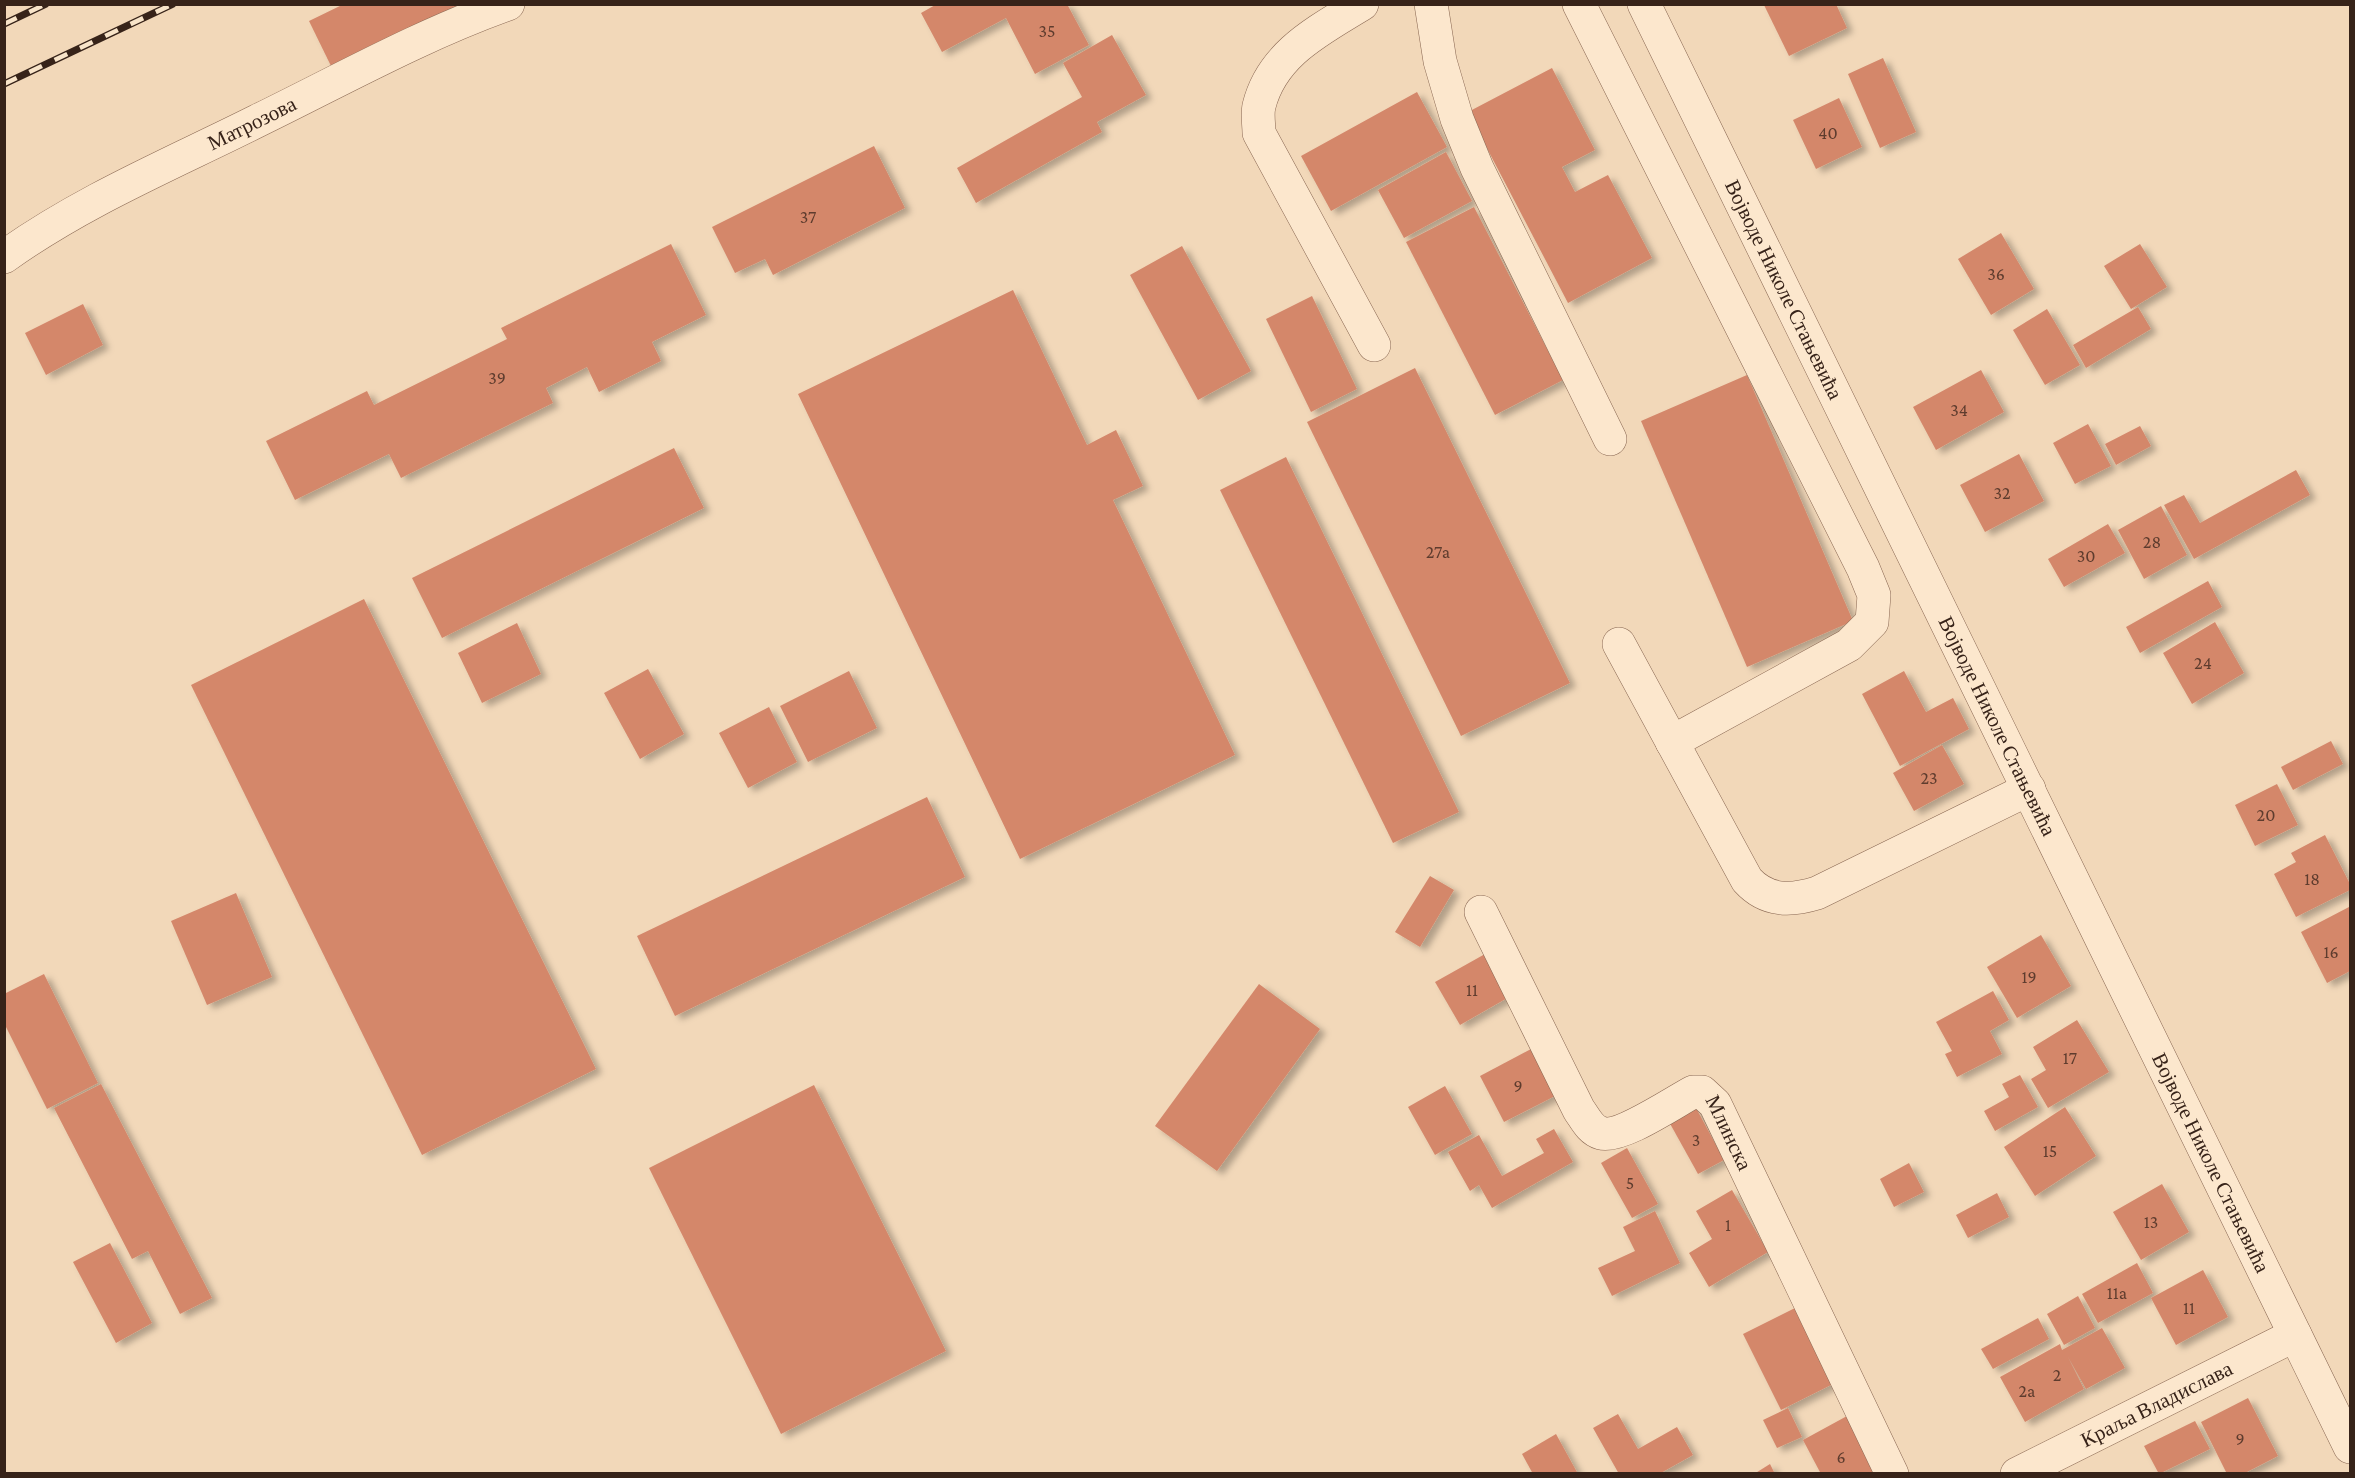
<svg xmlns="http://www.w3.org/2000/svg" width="2355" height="1478" viewBox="0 0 2355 1478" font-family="'Crimson Pro',serif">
<defs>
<filter id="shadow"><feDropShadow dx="6" dy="4" stdDeviation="3" flood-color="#0004"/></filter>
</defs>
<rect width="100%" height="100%" fill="#f2d8b9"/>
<g fill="#d4876b" filter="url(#shadow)">
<polygon points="344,4 463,4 331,66 309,21"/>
<polygon points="937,4 1067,4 1089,45 1035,74 1006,18 942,52 921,13"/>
<polygon points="1766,4 1836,4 1847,28 1789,56 1764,5"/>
<polygon points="1112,35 1146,95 1097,122 1102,132 976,203 957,168 1082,97 1063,63"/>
<polygon points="1883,58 1916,132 1880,148 1848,74"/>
<polygon points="1552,68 1595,150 1562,167 1575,192 1608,175 1652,258 1568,303 1468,112"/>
<polygon points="1417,92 1447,147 1331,211 1301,156"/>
<polygon points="1839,98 1862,147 1816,169 1793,120"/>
<polygon points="874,146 905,208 773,275 765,259 735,273 712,227"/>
<polygon points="1446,152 1472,201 1404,238 1378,190"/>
<polygon points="1474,207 1563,380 1495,415 1406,242"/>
<polygon points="2001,233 2034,289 1991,315 1958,259"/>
<polygon points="671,244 706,315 652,342 661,361 599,392 587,367 546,388 553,403 401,478 389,454 295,500 266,441 367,391 374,405 507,339 501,328"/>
<polygon points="2140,244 2167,287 2131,309 2104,266"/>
<polygon points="1182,246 1251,371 1198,400 1130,275"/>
<polygon points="1013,290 1087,445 1116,430 1143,486 1113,500 1235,755 1020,859 798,394"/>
<polygon points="1312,296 1357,389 1311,412 1266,319"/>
<polygon points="83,304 103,345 46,375 25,333"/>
<polygon points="2138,307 2151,329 2086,368 2073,345"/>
<polygon points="2047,309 2080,365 2045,385 2013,330"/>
<polygon points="1415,368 1570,683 1461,736 1307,422"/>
<polygon points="1981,370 2004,412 1936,450 1913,407"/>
<polygon points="1747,375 1853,621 1747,667 1641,421"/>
<polygon points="2088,424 2111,466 2075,484 2053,443"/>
<polygon points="2140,426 2151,446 2116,465 2105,444"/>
<polygon points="674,448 704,508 442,638 412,578"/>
<polygon points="2019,454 2044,501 1985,532 1960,485"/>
<polygon points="1286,457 1459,812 1393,843 1220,490"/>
<polygon points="2296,470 2310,495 2194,559 2164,505 2184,495 2200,523"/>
<polygon points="2161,506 2187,555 2144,579 2118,530"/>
<polygon points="2108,524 2125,553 2064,587 2048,559"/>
<polygon points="2208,581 2222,607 2140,653 2126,627"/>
<polygon points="364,599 596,1069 422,1155 191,685"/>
<polygon points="2215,622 2244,673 2192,704 2163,653"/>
<polygon points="517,623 541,674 482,703 458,653"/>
<polygon points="648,669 684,734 640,759 604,693"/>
<polygon points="849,671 877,728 808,762 780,706"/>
<polygon points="1904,671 1926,712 1953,698 1969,729 1900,766 1862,694"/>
<polygon points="769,707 797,762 748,788 719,733"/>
<polygon points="2331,741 2343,764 2293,790 2281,767"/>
<polygon points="1942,745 1964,784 1914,811 1893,773"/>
<polygon points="2277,784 2298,825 2255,846 2235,805"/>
<polygon points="927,797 965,877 675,1016 637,936"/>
<polygon points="2325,835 2350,884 2350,890 2296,917 2274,874 2296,862 2291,853"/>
<polygon points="1430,876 1454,890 1420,947 1395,932"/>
<polygon points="236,893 272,977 207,1005 171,921"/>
<polygon points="2349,907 2350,971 2327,983 2301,932"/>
<polygon points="2041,935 2071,986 2017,1018 1987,967"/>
<polygon points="1485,954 1509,997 1460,1025 1435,982"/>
<polygon points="44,974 98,1083 47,1109 4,1023 4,994"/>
<polygon points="1259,984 1320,1029 1217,1171 1155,1126"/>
<polygon points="1993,991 2009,1020 1990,1031 2002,1054 1957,1077 1945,1054 1952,1051 1936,1022"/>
<polygon points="2077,1020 2109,1072 2048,1108 2031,1079 2046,1070 2033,1047"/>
<polygon points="1531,1049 1555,1096 1504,1122 1480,1076"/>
<polygon points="2020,1075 2038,1107 1995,1131 1984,1111 2009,1097 2002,1084"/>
<polygon points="101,1084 212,1298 180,1314 148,1251 132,1259 54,1108"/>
<polygon points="814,1085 946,1351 781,1434 649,1168"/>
<polygon points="1445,1086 1472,1134 1435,1155 1408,1107"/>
<polygon points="1695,1106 1724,1160 1698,1174 1668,1120"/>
<polygon points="2065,1107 2096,1156 2035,1196 2004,1147"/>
<polygon points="1554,1129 1573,1162 1492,1208 1479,1185 1470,1191 1448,1152 1479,1135 1502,1176 1544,1153 1536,1139"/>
<polygon points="1627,1148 1658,1204 1632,1218 1601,1163"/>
<polygon points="1909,1163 1924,1192 1894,1207 1880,1179"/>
<polygon points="2162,1184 2189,1232 2141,1260 2113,1212"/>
<polygon points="1732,1190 1768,1252 1709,1287 1689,1253 1712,1239 1696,1211"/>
<polygon points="1997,1193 2009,1217 1968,1238 1956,1215"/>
<polygon points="1655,1211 1680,1263 1612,1296 1598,1268 1635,1251 1623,1227"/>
<polygon points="110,1243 152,1323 116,1343 73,1262"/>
<polygon points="2137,1263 2153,1293 2098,1323 2082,1294"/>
<polygon points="2203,1270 2228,1317 2176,1345 2151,1298"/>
<polygon points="2078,1296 2095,1328 2064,1345 2047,1314"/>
<polygon points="1799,1306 1833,1384 1781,1410 1743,1334"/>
<polygon points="2038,1318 2049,1339 1993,1369 1981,1349"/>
<polygon points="2102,1328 2125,1368 2086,1389 2068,1357 2084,1389 2025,1422 2000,1377 2060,1344 2062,1350"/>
<polygon points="2248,1398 2278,1456 2243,1474 2227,1474 2201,1422"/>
<polygon points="1788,1408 1802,1437 1777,1448 1763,1420"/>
<polygon points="1618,1414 1638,1449 1677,1427 1693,1455 1659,1474 1619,1474 1593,1428"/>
<polygon points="1847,1416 1879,1474 1821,1474 1803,1440"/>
<polygon points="2195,1421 2210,1449 2159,1474 2144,1446"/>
<polygon points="1556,1434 1578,1474 1533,1474 1522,1454"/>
<polygon points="1770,1464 1775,1474 1754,1474"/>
</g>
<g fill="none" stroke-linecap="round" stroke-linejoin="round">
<defs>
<g id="minor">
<path d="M1362 4C1320 30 1272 53 1259 106 1257 114 1259 125 1259 133L1374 345"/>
<polyline points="1431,4 1440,61 1457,119 1477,168 1610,439"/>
<polyline points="1579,4 1863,568 1874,595 1872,622 1849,645 1672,742"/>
<path id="s1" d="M1644 4 2350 1447"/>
<path id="s2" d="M4 257C82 201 171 164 257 121 339 81 421 35 508 4"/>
<path d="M1619 644 1747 880C1767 902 1791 901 1817 893L2029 789"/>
<path id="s3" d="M1481 912 1579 1110C1585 1118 1590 1130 1601 1133 1620 1139 1674 1102 1693 1092H1702L1715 1104 1892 1474"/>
<path id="s4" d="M2017 1474 2295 1335"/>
</g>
</defs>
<use href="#minor" stroke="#896752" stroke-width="34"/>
<use href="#minor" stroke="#fce7cd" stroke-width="33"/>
<defs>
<g id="rail">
<polyline points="4,24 46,4"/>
<polyline points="4,84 173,4"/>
</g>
</defs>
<use href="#rail" stroke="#372319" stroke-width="7"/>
<use href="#rail" stroke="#f8e4c9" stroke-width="4.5" stroke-dasharray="14" stroke-linecap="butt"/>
</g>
<g text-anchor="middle" stroke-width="4.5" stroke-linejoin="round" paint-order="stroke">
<g font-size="18" fill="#5e3c2e">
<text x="1047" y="37">35</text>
<text x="1828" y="139">40</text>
<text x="808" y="223">37</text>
<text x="1996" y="280">36</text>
<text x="497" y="384">39</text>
<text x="1959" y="416">34</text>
<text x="2002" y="499">32</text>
<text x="2152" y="548">28</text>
<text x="1438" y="558">27a</text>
<text x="2086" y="562">30</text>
<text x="2203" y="669">24</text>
<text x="1929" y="784">23</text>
<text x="2266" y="821">20</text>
<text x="2312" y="885">18</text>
<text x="2331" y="958">16</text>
<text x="2029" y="983">19</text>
<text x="1472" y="996">11</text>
<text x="2070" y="1064">17</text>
<text x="1518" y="1092">9</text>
<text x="1696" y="1146">3</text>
<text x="2050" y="1157">15</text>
<text x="1630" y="1189">5</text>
<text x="2151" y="1228">13</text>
<text x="1728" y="1231">1</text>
<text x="2117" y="1299">11a</text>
<text x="2189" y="1314">11</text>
<text x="2057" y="1381">2</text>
<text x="2027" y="1397">2a</text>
<text x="2240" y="1445">9</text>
<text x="1841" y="1463">6</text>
</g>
<g font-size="21" fill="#372319" stroke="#f8e4c9">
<text dy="7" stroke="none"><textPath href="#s2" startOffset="282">Матрозова</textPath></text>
<text dy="7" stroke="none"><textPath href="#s1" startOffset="318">Војводе Николе Стањевића</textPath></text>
<text dy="7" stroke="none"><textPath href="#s1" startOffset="804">Војводе Николе Стањевића</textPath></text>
<text dy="7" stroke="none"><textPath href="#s3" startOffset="414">Млинска</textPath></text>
<text dy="7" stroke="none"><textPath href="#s1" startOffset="1290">Војводе Николе Стањевића</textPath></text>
<text dy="7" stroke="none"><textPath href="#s4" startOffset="156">Краља Владислава</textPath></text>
</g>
</g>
<rect width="2355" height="1478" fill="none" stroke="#372319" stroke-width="12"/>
</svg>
